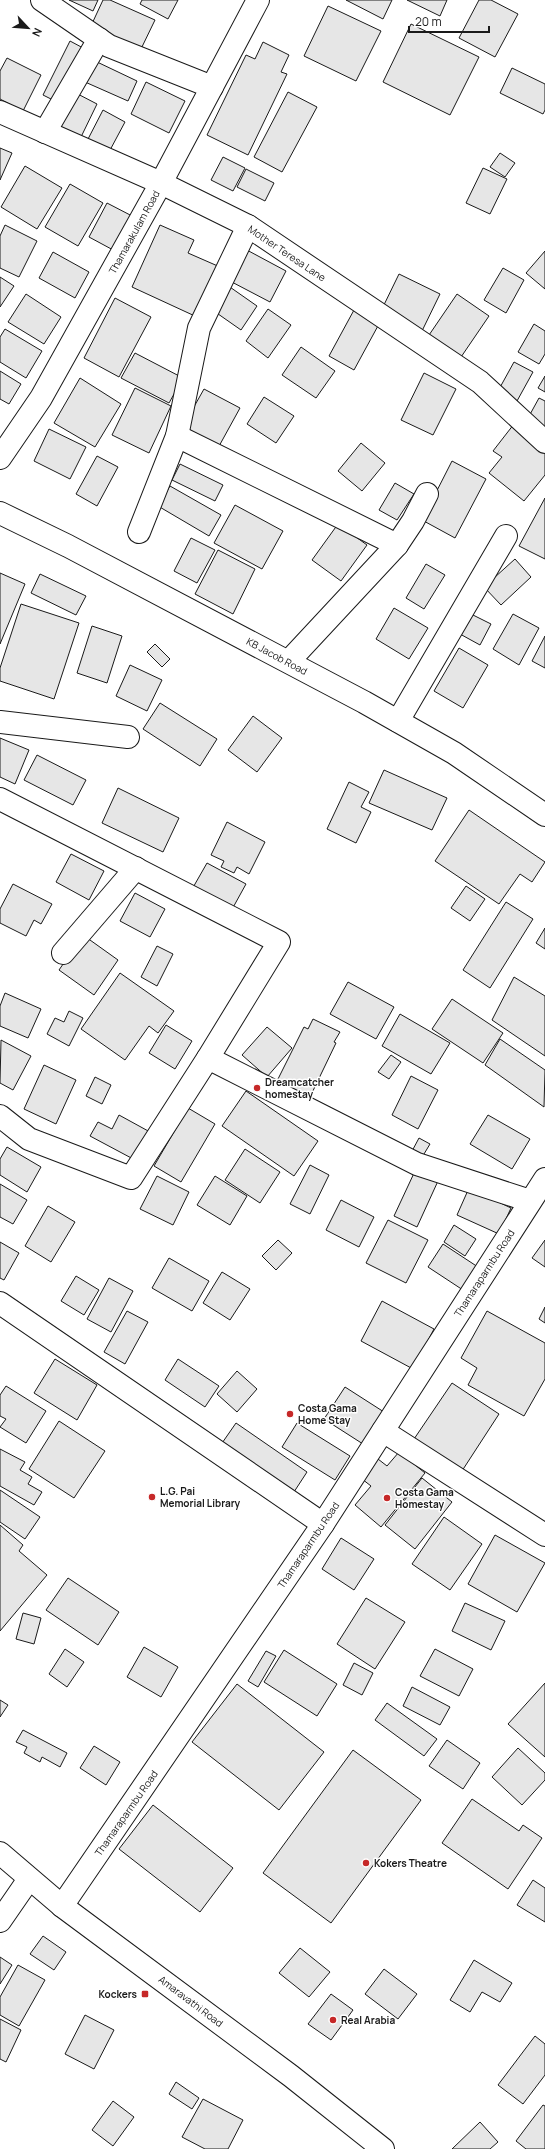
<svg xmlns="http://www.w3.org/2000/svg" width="545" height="2149" viewBox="0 0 545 2149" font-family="Manrope,sans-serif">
<rect width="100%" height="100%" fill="#fff"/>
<g fill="#e6e6e6" stroke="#1a1a1a">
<polygon points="69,0 98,0 93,11"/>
<polygon points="103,0 110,0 155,20 140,51 90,28"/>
<polygon points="142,0 178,0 168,19 140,4"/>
<polygon points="346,0 392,0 383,19"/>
<polygon points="407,0 447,0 440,16"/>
<polygon points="479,0 491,0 518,14 495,57 459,38"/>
<polygon points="328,6 381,31 356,81 304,56"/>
<polygon points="411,24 479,57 450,115 383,82"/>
<polygon points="70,41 85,49 59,103 43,95"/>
<polygon points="263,42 289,55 281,72 287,74 248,155 207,135 246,55 255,59"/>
<polygon points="7,58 41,75 23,111 0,99 0,71"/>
<polygon points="95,61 137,81 128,101 85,82"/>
<polygon points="512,68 545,84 545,110 543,114 500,93"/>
<polygon points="146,82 185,101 169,133 131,114"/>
<polygon points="72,91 97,104 81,137 56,124"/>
<polygon points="288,92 317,107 282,172 254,157"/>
<polygon points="103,110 125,122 109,152 87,141"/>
<polygon points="0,148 12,153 0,180"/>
<polygon points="500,153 515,163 505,177 490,167"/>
<polygon points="223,157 245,168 233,191 211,180"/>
<polygon points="25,166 62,188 37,229 1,207"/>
<polygon points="483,168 507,179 490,214 466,203"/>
<polygon points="246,169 274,183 265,201 237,187"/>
<polygon points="70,184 103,203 78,246 45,227"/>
<polygon points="107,203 134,217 115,251 89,237"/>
<polygon points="5,225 37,241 19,277 0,268 0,236"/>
<polygon points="160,225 194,240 188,253 220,267 197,317 132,287"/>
<polygon points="245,249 286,271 270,302 228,280"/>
<polygon points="545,251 545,289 526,273"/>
<polygon points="53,252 89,272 75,298 39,278"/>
<polygon points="503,268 524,280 506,313 484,300"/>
<polygon points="399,274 440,294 421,333 380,313"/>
<polygon points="0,277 14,286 0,307"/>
<polygon points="227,285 257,306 241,330 211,309"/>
<polygon points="26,294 61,317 44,344 8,322"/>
<polygon points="457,294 489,316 459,360 427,338"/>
<polygon points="115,298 151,317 119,377 84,358"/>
<polygon points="268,309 291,325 268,358 246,341"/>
<polygon points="354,310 379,324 354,370 329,356"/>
<polygon points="534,324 545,331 545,354 539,364 518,352"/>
<polygon points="5,329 42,351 26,378 0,362 0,337"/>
<polygon points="301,347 335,371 316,398 282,375"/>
<polygon points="135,353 183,378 169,403 121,378"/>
<polygon points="514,362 533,372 517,401 498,391"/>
<polygon points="0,371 21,384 9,404 0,399"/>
<polygon points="424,373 456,389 433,435 401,420"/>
<polygon points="545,376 545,392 538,388"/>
<polygon points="80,378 121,404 95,447 54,423"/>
<polygon points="135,388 171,406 149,453 112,435"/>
<polygon points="204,389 240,408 218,448 182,428"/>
<polygon points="264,397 294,416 276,443 247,424"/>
<polygon points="539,398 545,401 545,427 528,418"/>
<polygon points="514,424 545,448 545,475 524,501 489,473 502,457 493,451"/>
<polygon points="49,429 86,447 70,479 34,461"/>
<polygon points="361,443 385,463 362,491 338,471"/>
<polygon points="97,456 118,467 97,506 76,494"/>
<polygon points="452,461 486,479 455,538 422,520"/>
<polygon points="180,464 223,485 215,501 172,480"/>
<polygon points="395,483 414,494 397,520 379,510"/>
<polygon points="170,486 221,515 209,536 158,506"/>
<polygon points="545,498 545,559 519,546"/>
<polygon points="235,505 283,531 262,569 214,543"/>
<polygon points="338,524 367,545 341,581 312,560"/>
<polygon points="191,538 215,550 197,583 174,571"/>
<polygon points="218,550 255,569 233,614 195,594"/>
<polygon points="515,559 531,577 501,605 484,587"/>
<polygon points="426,564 445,575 424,609 406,598"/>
<polygon points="0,573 25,584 0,644"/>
<polygon points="40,574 86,596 76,615 31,593"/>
<polygon points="21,604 79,623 54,699 0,681 0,668"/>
<polygon points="394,608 428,628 409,659 376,639"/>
<polygon points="471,614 491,624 480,645 460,634"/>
<polygon points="513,614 539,628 519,665 493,649"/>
<polygon points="92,626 122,636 107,683 77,673"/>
<polygon points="545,636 545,668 532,661"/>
<polygon points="155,644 170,659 162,667 147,652"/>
<polygon points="459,648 488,665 463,708 434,691"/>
<polygon points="130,665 162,680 147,711 116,696"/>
<polygon points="160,703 217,739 200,766 143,729"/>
<polygon points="253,716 282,738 257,772 228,750"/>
<polygon points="0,738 29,750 15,784 0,777"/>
<polygon points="37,755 86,780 73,805 24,780"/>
<polygon points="384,770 447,798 432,830 369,803"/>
<polygon points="349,782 369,792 361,807 371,812 356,843 327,829"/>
<polygon points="118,788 179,818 163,852 102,823"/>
<polygon points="469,810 545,862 532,882 520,874 499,904 435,861"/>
<polygon points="227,822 265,842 249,874 237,867 234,873 221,867 224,861 211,855"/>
<polygon points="71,854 104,871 89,900 56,882"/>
<polygon points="207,863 246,884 230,913 191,891"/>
<polygon points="13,884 52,904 41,924 34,920 26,936 0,923 0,909"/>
<polygon points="466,886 485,899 470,921 451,908"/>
<polygon points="135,893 165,909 150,937 120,921"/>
<polygon points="506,902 533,919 490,988 463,970"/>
<polygon points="545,928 545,949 536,943"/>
<polygon points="83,935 118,960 94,995 59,970"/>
<polygon points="157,946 173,954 157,986 141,977"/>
<polygon points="120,973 174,1011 158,1033 149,1026 125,1060 81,1029"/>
<polygon points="514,977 545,996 545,1056 492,1020"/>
<polygon points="348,982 394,1007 376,1039 330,1014"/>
<polygon points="5,993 41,1009 28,1038 0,1026 0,1006"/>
<polygon points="452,999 503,1033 483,1063 432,1029"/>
<polygon points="69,1011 83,1018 69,1046 47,1034 55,1018 64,1022"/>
<polygon points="400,1014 450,1043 431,1074 382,1046"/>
<polygon points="313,1019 340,1032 334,1042 336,1043 310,1097 277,1081 304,1027 308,1029"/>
<polygon points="166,1025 192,1041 175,1069 149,1053"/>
<polygon points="267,1027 292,1048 267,1077 242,1055"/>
<polygon points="500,1039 545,1070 544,1107 485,1065"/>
<polygon points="1,1040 31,1056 13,1090 0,1083"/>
<polygon points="391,1055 401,1062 389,1079 378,1072"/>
<polygon points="44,1065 76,1080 56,1124 24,1109"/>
<polygon points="411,1076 438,1090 418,1129 392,1115"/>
<polygon points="95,1077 111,1085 102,1104 86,1096"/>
<polygon points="246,1091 318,1141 294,1176 222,1126"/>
<polygon points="188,1108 215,1124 181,1182 154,1166"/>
<polygon points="119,1115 150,1132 135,1160 90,1136 98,1122 112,1129"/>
<polygon points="488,1115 530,1139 512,1169 470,1144"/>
<polygon points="419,1138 430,1144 421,1159 411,1153"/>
<polygon points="7,1147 41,1167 27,1192 0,1175 0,1159"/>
<polygon points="245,1149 280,1172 260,1203 225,1180"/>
<polygon points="310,1165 329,1175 310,1214 290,1204"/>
<polygon points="415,1171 438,1181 417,1227 394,1216"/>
<polygon points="157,1176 189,1192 173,1225 140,1209"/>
<polygon points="215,1176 247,1196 230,1225 197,1205"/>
<polygon points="0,1184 27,1200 13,1224 0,1217"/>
<polygon points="469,1188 511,1208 499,1234 457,1215"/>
<polygon points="341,1200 374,1217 359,1247 326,1230"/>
<polygon points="48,1206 75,1222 51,1262 25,1246"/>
<polygon points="388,1220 428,1240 406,1283 366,1263"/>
<polygon points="454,1225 476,1239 465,1256 444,1242"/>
<polygon points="278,1240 292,1253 276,1270 262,1256"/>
<polygon points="545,1240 545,1267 532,1258"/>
<polygon points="0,1242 19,1253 4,1280 0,1278"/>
<polygon points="443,1244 481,1269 466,1292 428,1267"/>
<polygon points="169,1258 209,1281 192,1311 152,1288"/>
<polygon points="222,1272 250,1289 230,1320 203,1303"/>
<polygon points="76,1276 99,1290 84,1315 61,1301"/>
<polygon points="109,1278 133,1291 111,1332 87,1319"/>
<polygon points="382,1301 434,1329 413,1369 361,1341"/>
<polygon points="545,1307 545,1323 539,1319"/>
<polygon points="127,1311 148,1322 125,1364 104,1352"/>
<polygon points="487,1311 545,1343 545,1379 524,1416 468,1385 477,1368 461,1358"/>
<polygon points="55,1359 97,1385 77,1420 34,1393"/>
<polygon points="178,1359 219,1386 205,1407 165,1380"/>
<polygon points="237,1371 257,1389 237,1412 217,1394"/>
<polygon points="452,1383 499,1414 460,1474 412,1442"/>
<polygon points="6,1386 46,1411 26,1443 0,1427 6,1419 0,1416 0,1395"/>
<polygon points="345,1387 384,1412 363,1444 324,1419"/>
<polygon points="59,1421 105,1451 74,1498 29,1469"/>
<polygon points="236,1423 307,1472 292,1495 220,1446"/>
<polygon points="297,1423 350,1456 335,1480 282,1447"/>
<polygon points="0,1449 25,1462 20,1470 32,1477 28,1484 42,1492 34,1505 0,1486"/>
<polygon points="399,1452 425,1473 381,1527 355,1505 371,1486 362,1479 378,1459 387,1466"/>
<polygon points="422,1478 452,1502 415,1549 385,1525"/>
<polygon points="0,1490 40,1517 25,1539 0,1522"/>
<polygon points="444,1517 482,1544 450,1590 412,1564"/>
<polygon points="0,1525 23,1545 19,1551 47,1575 0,1631"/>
<polygon points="495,1535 545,1563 517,1612 468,1584"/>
<polygon points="341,1538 374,1559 354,1590 322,1569"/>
<polygon points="68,1578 119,1612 98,1645 46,1610"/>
<polygon points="366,1598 405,1622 375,1669 337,1644"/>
<polygon points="465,1603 505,1621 491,1650 452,1631"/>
<polygon points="23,1613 41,1618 34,1644 16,1639"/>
<polygon points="144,1647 178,1667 161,1697 127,1677"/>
<polygon points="65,1649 84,1662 67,1687 49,1674"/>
<polygon points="435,1649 473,1669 459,1696 420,1676"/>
<polygon points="284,1650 337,1684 317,1716 264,1682"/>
<polygon points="266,1651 276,1656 258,1687 248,1681"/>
<polygon points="354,1663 373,1673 362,1695 343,1685"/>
<polygon points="545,1683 545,1757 508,1724"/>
<polygon points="237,1684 324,1752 279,1810 192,1742"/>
<polygon points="412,1687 450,1707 440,1725 403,1706"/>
<polygon points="0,1700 8,1705 0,1717"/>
<polygon points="387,1703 437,1739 424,1756 375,1720"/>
<polygon points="23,1730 67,1753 60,1767 42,1757 40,1762 24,1753 27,1747 16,1742"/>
<polygon points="447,1740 480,1763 463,1789 429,1766"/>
<polygon points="94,1746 120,1762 106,1785 80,1768"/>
<polygon points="518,1748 545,1773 545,1780 522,1805 492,1777"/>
<polygon points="353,1750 421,1800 331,1923 263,1873"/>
<polygon points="472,1799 519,1831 523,1825 542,1838 508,1889 442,1843"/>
<polygon points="153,1805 233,1868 200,1912 119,1849"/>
<polygon points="533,1880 545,1888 545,1922 517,1905"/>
<polygon points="43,1936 66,1952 54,1970 30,1954"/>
<polygon points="300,1948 330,1972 309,1997 279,1973"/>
<polygon points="0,1957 12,1965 0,1984"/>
<polygon points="474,1960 512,1983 500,2002 482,1992 470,2012 450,2000"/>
<polygon points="18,1965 45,1980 19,2026 0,2015 0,1997"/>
<polygon points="384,1969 417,1994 398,2019 365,1994"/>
<polygon points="331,1994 353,2010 331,2040 308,2024"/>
<polygon points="85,2015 114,2030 94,2069 65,2054"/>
<polygon points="0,2019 21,2030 6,2062 0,2059"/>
<polygon points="535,2036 545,2044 545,2075 523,2104 498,2085"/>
<polygon points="176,2082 199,2098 192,2109 169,2094"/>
<polygon points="203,2099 243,2120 228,2149 205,2149 182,2137"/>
<polygon points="113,2101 134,2117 113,2146 92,2130"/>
<polygon points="543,2105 545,2106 545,2149 526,2149 516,2141"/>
<polygon points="480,2122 498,2142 490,2149 452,2149"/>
</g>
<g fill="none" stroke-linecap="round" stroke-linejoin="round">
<defs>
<g id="street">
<polyline points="42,0 109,46 212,87"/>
<polyline points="0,112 161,183 248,226 480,382 545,442"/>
<polyline points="45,132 99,39"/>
<polyline points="177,436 397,545"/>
<polyline points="139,532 177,436 199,328 248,226"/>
<polyline points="289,661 397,545 413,521 427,494"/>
<polyline points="398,721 506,536"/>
<polyline points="0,722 128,737"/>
<polyline points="0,799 279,942 208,1058"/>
<polyline points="63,953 136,868"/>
<polyline points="0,1116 29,1139 131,1178 208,1058 417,1164 530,1201"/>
<polyline points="0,1303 323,1524"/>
<polyline points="383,1431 545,1535"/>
<polyline points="62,1906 323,1524 545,1179"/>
<polyline points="0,1921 29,1879"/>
</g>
<g id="secondary">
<polyline points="0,458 41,398 161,183 258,0"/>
<polyline points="0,513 68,546 364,702 454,753 545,815"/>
<polyline points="0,1853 62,1906 291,2076 383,2149"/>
</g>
</defs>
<use href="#street" stroke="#1a1a1a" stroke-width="24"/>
<use href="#secondary" stroke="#1a1a1a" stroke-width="24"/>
<use href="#street" stroke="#fff" stroke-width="22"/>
<use href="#secondary" stroke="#fff" stroke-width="22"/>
</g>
<g fill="#c62828" stroke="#fff" stroke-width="1.5">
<circle cx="257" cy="1088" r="4"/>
<circle cx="290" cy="1414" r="4"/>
<circle cx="152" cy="1497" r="4"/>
<circle cx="387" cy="1498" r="4"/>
<circle cx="366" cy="1863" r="4"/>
<rect x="141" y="1990" width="8" height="8" rx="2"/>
<circle cx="333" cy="2020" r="4"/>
</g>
<g text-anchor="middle" stroke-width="3" stroke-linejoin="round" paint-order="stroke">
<g font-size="10" fill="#1a1a1a" stroke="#fff">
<text transform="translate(134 232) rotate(-61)" y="4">Thamarakulam Road</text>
<text transform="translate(287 253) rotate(34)" y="4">Mother Teresa Lane</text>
<text transform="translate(277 656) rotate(28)" y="4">KB Jacob Road</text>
<text transform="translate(484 1273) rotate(-57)" y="4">Thamaraparmbu Road</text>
<text transform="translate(308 1545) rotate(-56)" y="4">Thamaraparmbu Road</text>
<text transform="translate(126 1813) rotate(-55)" y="4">Thamaraparmbu Road</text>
<text transform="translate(191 2001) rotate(37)" y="4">Amaravathi Road</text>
</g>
<g font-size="10" font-weight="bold" fill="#1a1a1a" stroke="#fff" text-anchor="start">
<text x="265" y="1086">Dreamcatcher<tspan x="265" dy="12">homestay</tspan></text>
<text x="298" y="1412">Costa Gama<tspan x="298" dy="12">Home Stay</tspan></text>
<text x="160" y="1495">L.G. Pai<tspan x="160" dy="12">Memorial Library</tspan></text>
<text x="395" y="1496">Costa Gama<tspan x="395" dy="12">Homestay</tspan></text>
<text x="374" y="1867">Kokers Theatre</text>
<text x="137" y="1998" text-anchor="end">Kockers</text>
<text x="341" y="2024">Real Arabia</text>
</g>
</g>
<g transform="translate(28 28) rotate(116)" stroke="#ffffff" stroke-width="3" paint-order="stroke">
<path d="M0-3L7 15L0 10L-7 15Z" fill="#1a1a1a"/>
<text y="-6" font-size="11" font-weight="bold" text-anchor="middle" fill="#1a1a1a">N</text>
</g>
<path d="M409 26v6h80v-6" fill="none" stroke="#1a1a1a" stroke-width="2"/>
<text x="415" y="26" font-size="12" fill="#1a1a1a" stroke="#ffffff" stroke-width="3" paint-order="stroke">20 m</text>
</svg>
